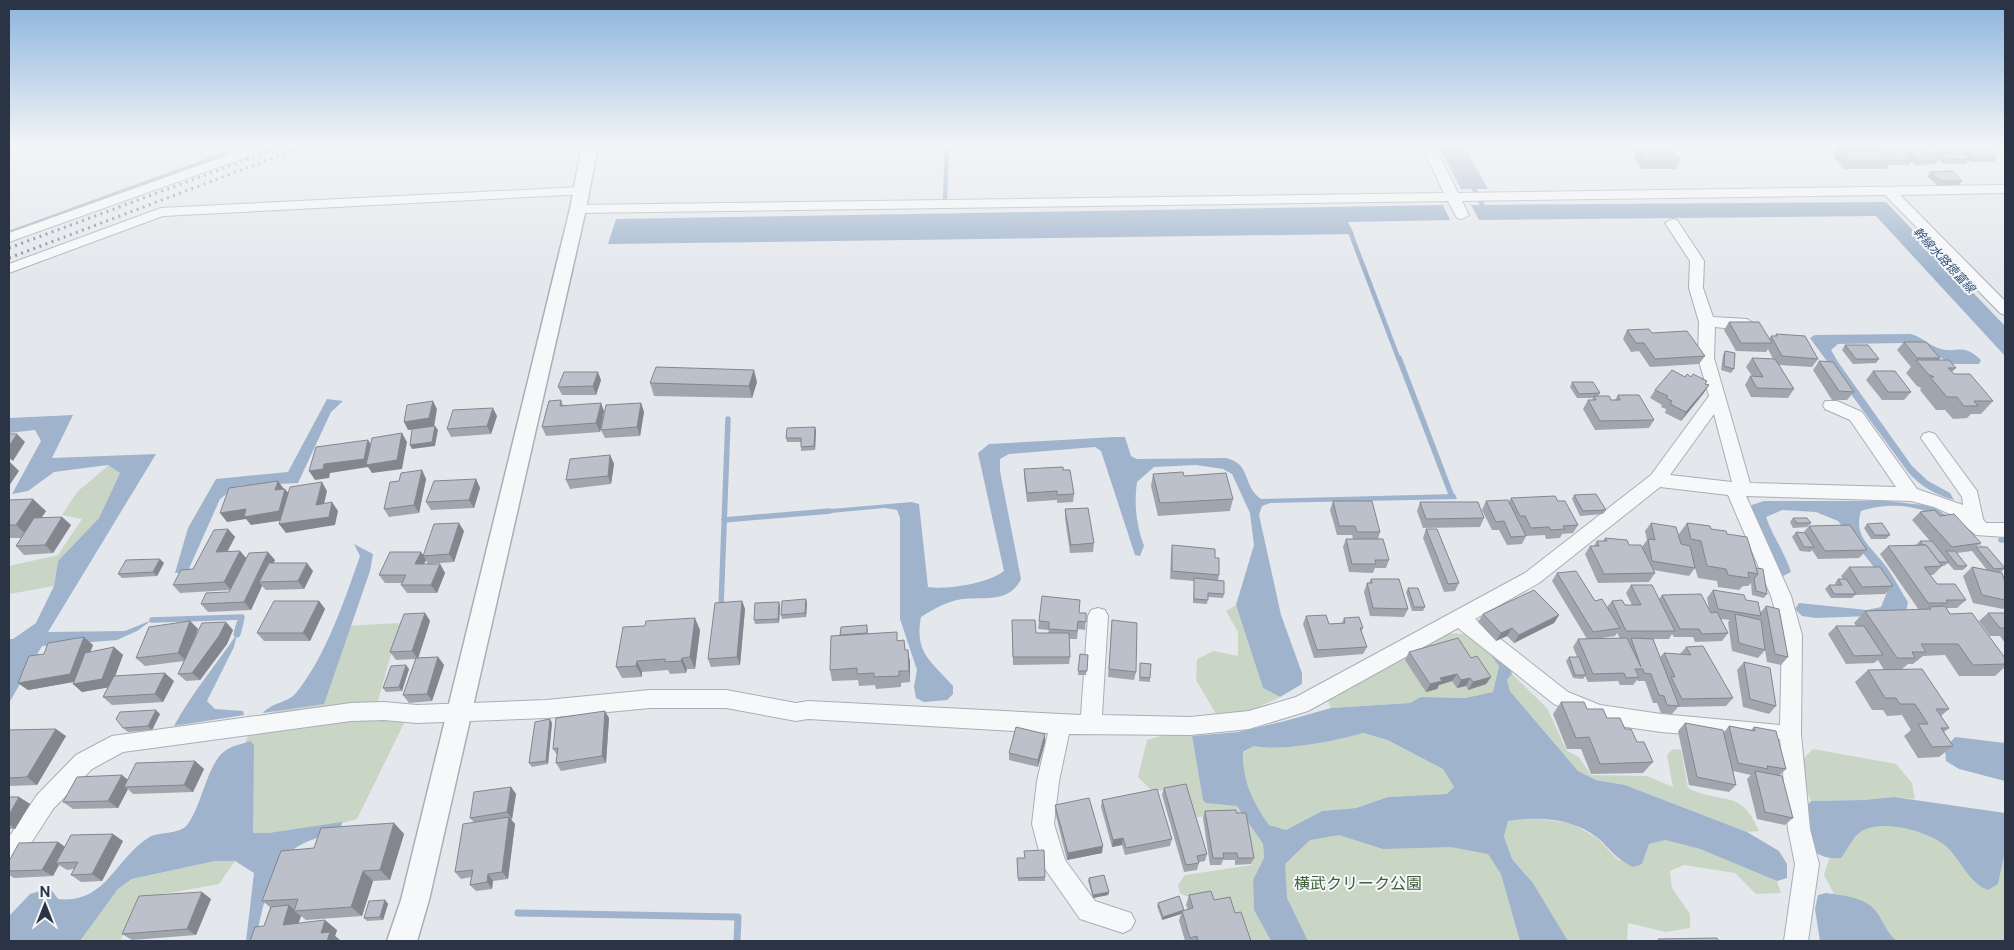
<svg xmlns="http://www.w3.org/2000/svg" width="2014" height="950" viewBox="0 0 2014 950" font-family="'Public Sans','Noto Sans JP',sans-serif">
<rect width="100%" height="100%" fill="#e4e7ec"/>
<g fill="#c9d6c5">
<polygon points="109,465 120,473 99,518 58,561 54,586 9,594 9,566 58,555 82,519 62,515 77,492"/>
<polygon points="1236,605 1263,688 1280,697 1246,713 1216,714 1196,680 1197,659 1214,651 1238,656 1238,632 1226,611"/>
<polygon points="400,623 377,704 412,707 357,819 269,844 215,835 253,720 315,695 345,626"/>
<polygon points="1446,633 1464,634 1491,655 1499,665 1493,692 1465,698 1422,697 1410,703 1331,708 1327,699 1396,663 1398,656"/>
<path d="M1512 674 1547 708 1567 751 1579 757 1591 775 1647 776 1673 787 1667 755 1673 749 1681 750 1688 788C1724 806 1740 787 1759 831L1747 832 1625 785 1596 780 1578 771 1510 691 1507 680Z"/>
<polygon points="1175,732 1192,736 1203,800 1237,806 1263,844 1264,858 1253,880 1254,910 1271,941 1247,941 1196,901 1180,893 1178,885 1185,875 1252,865 1244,819 1234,816 1197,817 1186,790 1152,791 1138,777 1147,740"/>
<path d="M1362 733 1386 740 1443 769 1454 787 1448 794 1388 797 1356 808 1322 811 1286 830 1269 825C1253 803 1242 780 1243 753L1254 746C1282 752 1334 741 1362 733Z"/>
<polygon points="1813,749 1896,764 1912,783 1915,799 1894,797 1864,800 1811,801 1805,787 1802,760"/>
<polygon points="1530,818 1571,823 1597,838 1618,860 1642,864 1649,844 1665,840 1700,849 1777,881 1781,893 1756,894 1735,873 1684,865 1670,871 1672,888 1690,914 1690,928 1666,932 1628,923 1627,941 1568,941 1533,883 1512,859 1504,836 1508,821"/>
<polygon points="1841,823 2005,824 2005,941 1847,941 1844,913 1824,875"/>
<polygon points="1328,825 1477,829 1544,941 1292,941 1267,891 1283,847"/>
<polygon points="215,861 235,861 219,884 141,898 120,941 80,941 118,889 133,879"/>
</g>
<g fill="#9fb4cc" fill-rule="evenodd">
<polygon points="1438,145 1464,145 1488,189 1461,189"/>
<polygon points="1886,202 2005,326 2005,356 1876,216 1479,220 1471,205"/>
<polygon points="1443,205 1450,220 1348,222 1354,234 608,244 616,219"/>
<path d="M1910 334C1921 336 1927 344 1938 348 1957 355 1961 341 1981 360L1979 364H1953L1915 345 1904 343 1838 344 1831 350 1838 362 1912 466 1928 481 1950 493 1954 500C1936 495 1920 486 1908 472L1810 338 1815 335Z"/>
<polygon points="327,399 343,401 331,412 298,483 237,486 220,499 187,573 175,573 188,528 216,479 288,472"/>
<polygon points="73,415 52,458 156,454 48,632 125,631 152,620 137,631 117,640 42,646 9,703 9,639 13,639 36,623 54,586 58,561 99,518 120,473 108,465 54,472 28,491 12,494 41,441 35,430 9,433 9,418"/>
<path d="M1115 437H1125L1131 456 1137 459 1226 458C1252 464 1242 486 1261 499L1455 494 1457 499 1270 503 1262 506 1259 515 1281 615 1302 673V684L1280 697 1263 688 1236 605 1254 545 1250 513 1232 474 1223 469 1196 465 1154 467 1137 482C1134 505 1136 524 1144 546L1140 556 1135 555 1101 451 1095 447 1009 454 1000 459V471L1021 579C1010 603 985 597 963 599 947 601 934 609 921 617 914 653 932 662 953 686V694L947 700 924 702 916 698 914 687 917 670 900 619V518L897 510 885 508 830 513 831 509 912 502 919 504 928 587C948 590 989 583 1004 571L978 453 989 444Z"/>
<path d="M1764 501H1887L1932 506 1949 517 2002 564C1958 528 1923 492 1861 511 1854 534 1867 543 1880 559 1891 571 1899 588 1908 602L1906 612 1898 615 1816 618 1802 616 1795 609 1799 603 1867 610 1881 607 1887 592 1873 566 1838 521 1816 512 1782 510 1766 517C1773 537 1785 553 1791 572L1783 576 1773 566 1750 512 1752 505Z"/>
<path d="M354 544 373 554 370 571 324 704 263 713C272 702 288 703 296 693 325 658 345 599 360 556Z"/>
<path d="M237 634 234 647 207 701 215 709 243 711 244 715 174 726C192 693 216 665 237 634Z"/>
<path d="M1491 655 1510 669 1512 674 1507 680 1510 691 1578 771 1596 780 1625 785 1747 832 1779 851 1787 864V878L1777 881 1700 849 1665 840 1649 844 1642 864 1633 867C1616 859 1611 850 1598 838 1573 818 1538 816 1508 821L1504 836 1512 859 1533 883 1568 941H1520L1501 874 1488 854 1451 847 1383 849 1339 835 1310 840 1285 864 1287 898 1308 941H1271L1254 910 1253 880 1264 858 1263 844 1237 806 1206 803 1203 800 1192 736 1238 732 1285 721 1331 708 1410 703 1421 697 1465 698 1493 692 1499 666ZM1363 733 1387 740 1443 769 1454 787 1447 794 1388 797 1356 808 1322 811 1286 830 1269 825C1253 803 1242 780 1243 752L1254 746C1282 752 1335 741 1363 733Z"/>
<polygon points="1955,737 2005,743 2005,781 1959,769 1946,761 1945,748"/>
<path d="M250 741 254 745 253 833H269L342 822 341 829 337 831C323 837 301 841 291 852 269 875 261 911 256 941H246L254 873 235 861H215L132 879 118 889 80 941H9V916L30 894 50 888 58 899C106 904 114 860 148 838 158 831 179 835 187 825 203 805 207 760 228 749 234 745 243 744 250 741Z"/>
<path d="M1894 797 2005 813V851L1998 884 1988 890C1968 882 1961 860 1946 846 1929 831 1878 817 1859 833 1852 839 1847 850 1841 858 1805 861 1808 835 1806 807L1811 801 1864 800Z"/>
<path d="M1826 893C1841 895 1863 897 1874 909 1883 919 1886 933 1897 941H1820L1815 909 1818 895Z"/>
</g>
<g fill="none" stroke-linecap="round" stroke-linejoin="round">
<g stroke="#9fb4cc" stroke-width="4.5">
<polyline points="245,147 249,145"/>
<polyline points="1471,183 1485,210"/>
<polyline points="945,198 947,145"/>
<polyline points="1349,229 1399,360"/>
<polyline points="9,233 225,154"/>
</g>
<g stroke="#9fb4cc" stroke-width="5.5">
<polyline points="1399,358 1451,494"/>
<polyline points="724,520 830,511"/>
<polyline points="2001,540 2005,540"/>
<polyline points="721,607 728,419"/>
<polyline points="152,620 242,617 240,624"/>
</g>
<g stroke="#9fb4cc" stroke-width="7">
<polyline points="237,634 240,623"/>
<polyline points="518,913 738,917 737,941"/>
</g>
<defs>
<g id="minor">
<polygon points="228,145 241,145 248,154 247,157 9,242 9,233 234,153"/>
<polygon points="1421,145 1434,145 1458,193 2005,185 2005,193 1900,195 2005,301 2005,315 2000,313 1885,195 1462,201 1469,215 1462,219 1457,218 1448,201 578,213 571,209 578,205 1444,193"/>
<polygon points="581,187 586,188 588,191 586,194 163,216 9,273 9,264 161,208"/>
<path d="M1672 219 1677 220 1704 261 1703 288 1713 317 1747 319 1758 326 1750 331 1715 327 1714 358 1750 483 1896 487 1850 420 1825 409 1823 405 1825 401H1837L1862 412 1917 489 1963 505 1962 497 1921 438 1923 434 1929 432 1935 434 1977 491 1983 519 1986 523H2005V537L1976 535 1952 515 1934 507 1911 501 1746 496 1791 596 1802 635 1801 734 1810 829 1819 864 1808 941H1784L1795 864 1788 829 1780 739 1774 741 1661 732 1599 723 1554 704 1458 628 1308 711 1249 729 1190 735 1069 734 1059 781 1054 824 1065 860 1095 901 1131 913 1135 921 1131 929 1123 933 1080 919 1043 866 1032 824 1037 781 1048 733 808 719 796 721 726 708H650L546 718 417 723 384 720 351 721 123 752 92 769 53 809 17 865 9 868V837L37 795 76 755 112 736 351 703 384 702 417 705 546 700 650 690H726L796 703 808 701 1081 715 1088 616 1091 610 1098 608 1105 610 1108 616 1102 715 1190 717 1249 711 1296 697 1525 573 1651 475 1709 396 1698 358 1699 322 1689 288 1690 261 1665 223ZM1714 414 1732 482 1670 475ZM1660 487 1728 495 1771 596 1782 635 1780 725 1661 714 1600 705 1568 692 1475 619 1539 583Z"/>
</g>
<polygon id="tertiary" points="582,145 598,145 586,209 429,900 417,941 387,941 401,900 570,209"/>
</defs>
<use href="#minor" stroke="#a9aeb7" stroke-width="2"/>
<use href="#tertiary" stroke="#a9aeb7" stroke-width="3"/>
<use href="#minor" fill="#f7f8fa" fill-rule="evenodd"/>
<use href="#tertiary" fill="#f7f8fa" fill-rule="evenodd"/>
<g stroke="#7d8696" stroke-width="3" stroke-dasharray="2 4.5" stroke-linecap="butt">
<polyline points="9,248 286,145"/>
<polyline points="9,258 307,145"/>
</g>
</g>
<g fill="#a1a5ae" fill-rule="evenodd">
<polygon points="2004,145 2005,145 2005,150 2002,147"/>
<polygon points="1838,147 1882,150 1904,153 1907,150 1938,160 1935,164 1915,165 1911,161 1909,165 1889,165 1887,169 1845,169 1833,156"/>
<polygon points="1638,149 1680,160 1676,169 1642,169 1634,157"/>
<polygon points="1964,149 1997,157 1994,162 1971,162 1968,160 1966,164 1943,164 1934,155 1937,151 1961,153"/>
<polygon points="1930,172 1962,181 1959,185 1937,185 1927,176"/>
<polygon points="1729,322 1769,339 1771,336 1775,336 1776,334 1818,359 1812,367 1779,365 1794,389 1788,398 1751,397 1745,385 1750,376 1752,376 1746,367 1752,358 1773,359 1768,349 1766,352 1736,351 1724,330"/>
<polygon points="1627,330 1652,333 1705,356 1699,364 1650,367 1639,351 1631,352 1623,339"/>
<polygon points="1904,342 1940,358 1939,360 1956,368 1952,372 1954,374 1993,401 1981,414 1971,414 1967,418 1953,419 1945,410 1936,410 1920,390 1921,388 1917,386 1906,373 1911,367 1897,350"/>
<polygon points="1845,345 1879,359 1876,363 1853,364 1842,350"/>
<polygon points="1725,351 1734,369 1731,373 1721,370 1723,355"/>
<polygon points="1819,361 1854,392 1847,400 1832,400 1813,370"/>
<polygon points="1873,371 1911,392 1904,400 1882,400 1866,380"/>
<polygon points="1685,377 1709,385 1703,394 1681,421 1665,413 1666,409 1661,407 1662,405 1650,398 1655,390"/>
<polygon points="601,380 596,395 562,395 558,387"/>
<polygon points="757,382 752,398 654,396 650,383"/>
<polygon points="1572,382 1600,393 1598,396 1611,400 1615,400 1618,395 1654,420 1649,428 1595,430 1583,409 1588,400 1592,400 1593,398 1577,398 1570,387"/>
<polygon points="561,400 563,405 604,411 600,432 546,436 542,427"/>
<polygon points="641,403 644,412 640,436 605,438 601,430"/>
<polygon points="497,416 491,434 451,437 447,429"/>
<polygon points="815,427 816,431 815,450 801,451 801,442 787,442 786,438"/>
<polygon points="610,455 614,464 611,484 570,489 566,480"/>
<polygon points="1024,469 1074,494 1073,502 1057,503 1057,500 1027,502 1024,477"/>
<polygon points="422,470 426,479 419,513 389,517 384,509 399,481"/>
<polygon points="1153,474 1184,476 1233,499 1230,511 1158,516 1151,486"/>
<polygon points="476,479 480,488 474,508 431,510 426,502"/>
<polygon points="1574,495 1606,510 1603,514 1580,516 1572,499"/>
<polygon points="1511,498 1558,501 1578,525 1573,533 1562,534 1560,538 1546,539 1545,535 1526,536 1522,544 1507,545 1499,530 1492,530 1482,510 1486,501 1509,502"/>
<polygon points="9,500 46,511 41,518 62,517 71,525 53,553 24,555 16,546 21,538 9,538"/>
<polygon points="1333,501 1380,532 1378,539 1389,560 1386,568 1375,568 1373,573 1349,572 1343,547 1346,539 1353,539 1352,535 1337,535 1330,510"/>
<polygon points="1420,502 1484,518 1480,527 1423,528 1417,511"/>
<polygon points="1065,509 1094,543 1093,552 1070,553 1065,518"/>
<polygon points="1920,512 1940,516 1981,543 1976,547 2005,568 2000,573 2005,582 2005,608 2003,609 1973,603 1963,576 1972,567 1987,570 1972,551 1957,553 1967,566 1963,570 1954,570 1948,563 1944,566 1942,566 1933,575 1930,575 1937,584 1966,600 1957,608 1946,608 1950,614 2005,658 2005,667 1995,676 1959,676 1945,655 1923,656 1913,664 1908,664 1902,669 1949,709 1941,716 1949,728 1944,732 1953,746 1939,757 1918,758 1904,736 1911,730 1902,715 1887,716 1883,710 1872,710 1855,682 1868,670 1884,670 1878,660 1874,663 1846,664 1828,634 1836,626 1856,626 1854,623 1865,611 1919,610 1880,554 1888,546 1916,545 1920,541 1930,541 1912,520"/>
<polygon points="1793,518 1811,523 1807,527 1793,528 1790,522"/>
<polygon points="1651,523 1678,535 1687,523 1711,529 1727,534 1756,568 1767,594 1764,598 1752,595 1751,583 1748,586 1743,586 1739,590 1718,587 1717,581 1698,578 1695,568 1689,576 1653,570 1655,573 1649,582 1598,583 1585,554 1590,546 1594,546 1597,541 1603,541 1605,538 1643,549 1642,547 1647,540 1645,531"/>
<polygon points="1867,524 1890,535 1886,539 1871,539 1864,528"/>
<polygon points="1809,526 1867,550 1859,558 1818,559 1812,550 1810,552 1800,551 1792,537 1796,532 1803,533"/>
<polygon points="228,529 235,537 227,551 240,551 246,558 275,560 273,563 313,571 304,589 266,590 262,586 251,610 208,612 201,604 229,592 230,590 180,593 173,585 193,569"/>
<polygon points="1426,529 1459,583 1455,591 1444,592 1423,538"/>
<polygon points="464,531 454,562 428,564 423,556"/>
<polygon points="1172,545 1215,558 1219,575 1218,580 1224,594 1223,598 1208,597 1207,604 1193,603 1194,581 1170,579 1171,554"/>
<polygon points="421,552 426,560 424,564 440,564 445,573 437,593 407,593 401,585 402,583 385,583 379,575"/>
<polygon points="164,563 157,576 122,578 118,574"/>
<polygon points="1849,567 1893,586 1885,594 1855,595 1852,598 1831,598 1825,589 1829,585 1836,585 1835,583 1838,579 1843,579 1841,576"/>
<path d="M1557 573 1595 601 1607 607 1612 601 1625 605H1632L1626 593 1631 585 1659 599 1662 595 1709 609 1707 598 1713 590 1746 600 1760 613 1766 606 1788 657 1781 665 1767 662 1762 631 1765 650 1758 658 1732 651 1728 622 1730 620 1721 619 1728 633 1722 641 1695 642 1693 637H1674L1672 634 1669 639H1653L1660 657 1664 653 1680 654 1686 647 1733 698 1726 706 1678 707 1672 714 1661 713 1657 703H1653L1645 681H1638L1637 680 1633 685H1620L1618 681 1588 682 1585 676 1583 679 1573 678 1566 661 1569 657H1577L1573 647 1578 639H1587L1552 581ZM1617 633 1620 638 1596 639 1615 636Z"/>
<polygon points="1371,579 1408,609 1404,617 1370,616 1364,592 1367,583 1369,583"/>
<polygon points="1408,588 1425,607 1423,611 1412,611 1406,592"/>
<polygon points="806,599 807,603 806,617 782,619 781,615"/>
<polygon points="319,601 325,609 310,641 264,641 257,633"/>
<polygon points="742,601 745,609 740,665 711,667 708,659"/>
<polygon points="780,606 779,623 755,624 754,620"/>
<polygon points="425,613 430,621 418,658 438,657 444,665 432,701 409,703 403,695 416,659 396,660 390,652"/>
<polygon points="1079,613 1086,613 1085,630 1078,629 1077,639 1069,639 1070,657 1069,664 1013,665 1012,620 1036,633 1048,633 1049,630 1038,629 1039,621"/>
<polygon points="1988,613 2005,613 2005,643 2000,636 1990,636 1979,621"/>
<polygon points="1483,614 1559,615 1554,623 1514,643 1507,636 1496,641 1478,622"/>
<polygon points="1306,616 1329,624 1342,623 1344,618 1363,628 1361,632 1367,647 1363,654 1314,658 1303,624"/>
<polygon points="1112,620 1136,672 1134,680 1108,677"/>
<polygon points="190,621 198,629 193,642 233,630 227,644 200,680 186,681 178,674 184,661 145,666 136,658"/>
<polygon points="868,629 868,633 898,641 904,640 905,650 910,662 910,682 901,683 901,687 876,689 875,685 859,686 858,680 832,681 830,670 840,635"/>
<polygon points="700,630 695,669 687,669 686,673 670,674 668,670 642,672 642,677 622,678 616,667"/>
<polygon points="93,645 90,652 114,647 123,655 115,676 174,681 163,702 112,705 103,697 108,687 82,692 73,684 73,682 28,690 18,683"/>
<polygon points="1409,652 1471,658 1491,677 1486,684 1468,690 1466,686 1457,688 1452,681 1439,685 1437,689 1426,692 1405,660"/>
<polygon points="1080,654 1088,655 1086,675 1078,675"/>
<polygon points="1744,662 1776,706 1769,714 1743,707 1737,670"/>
<polygon points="1140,663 1150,678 1150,682 1139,681"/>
<polygon points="409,669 402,691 386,692 383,688"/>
<polygon points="1561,702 1587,709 1607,718 1625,729 1653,762 1643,773 1591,774 1581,749 1567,749 1553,714"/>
<polygon points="160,714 152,730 128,732 123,728"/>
<polygon points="609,718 606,763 561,771 556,763 557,755 553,749"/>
<polygon points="552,723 548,764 532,767 529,763"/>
<polygon points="1685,723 1724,732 1729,726 1751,730 1754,727 1786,769 1779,776 1793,818 1785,825 1757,819 1747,779 1751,775 1733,771 1736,785 1729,792 1689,785 1678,731"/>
<polygon points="9,730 66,736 37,785 9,786"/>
<polygon points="1045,742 1038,767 1009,760 1009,753"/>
<polygon points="195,761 204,769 193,792 133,794 128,789 118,808 73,809 63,802 122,775 128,780"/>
<polygon points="511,787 516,794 512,819 511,820 515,824 508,879 493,881 492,889 476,891 470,885 471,877 461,879 455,872 474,822 470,818"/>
<polygon points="1164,788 1207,854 1205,861 1199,862 1197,870 1184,872 1162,795"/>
<polygon points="9,797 19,797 30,804 15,829 9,829"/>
<polygon points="1102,800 1172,839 1170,846 1125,855 1122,845 1112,847 1101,807"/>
<polygon points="1055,805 1102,853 1067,860 1055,812"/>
<polygon points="1205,811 1236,813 1254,858 1251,864 1235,865 1235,860 1223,860 1221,865 1210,865 1203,818"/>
<polygon points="394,823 404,834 390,880 373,881 362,916 306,920 301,916 298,923 337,930 335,936 341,941 250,941 264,926 270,907 262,901 314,848"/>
<polygon points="123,841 102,881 81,882 71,875 74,869 67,870 59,865 53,876 14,878 9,875 9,871 58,842 65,847"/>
<polygon points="1017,858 1045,877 1045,881 1018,881"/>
<polygon points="1089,878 1109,892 1108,895 1093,898 1088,881"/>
<polygon points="1189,895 1214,900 1235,913 1251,941 1185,941 1179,920 1181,914 1162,920 1157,906 1158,903 1184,910 1188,910 1186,905"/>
<polygon points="211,899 196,935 132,940 122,934"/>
<polygon points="385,900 388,904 383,920 367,921 364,918"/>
</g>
<g fill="#83868d">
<polygon points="754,370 757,382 752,398 749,386"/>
<polygon points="598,372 601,380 596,395 593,386"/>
<polygon points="1709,385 1703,394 1681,421 1686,412"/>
<polygon points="433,401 437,409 434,427 408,430 404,422"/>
<polygon points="601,403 604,411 600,432 596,423"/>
<polygon points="641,403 644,412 640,436 637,427"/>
<polygon points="493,408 497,416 491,434 487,426"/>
<polygon points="435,426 438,430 435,446 412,449 410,445"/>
<polygon points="815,427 816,431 815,450 814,446"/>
<polygon points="402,433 407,442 402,469 372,473 368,467 330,473 329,478 315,480 309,471 324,464 368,440 373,448"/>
<polygon points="17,434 25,442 13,461 9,458 9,446"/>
<polygon points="610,455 614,464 611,484 608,476"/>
<polygon points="10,462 19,471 9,486 9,465"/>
<polygon points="422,470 426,479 419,513 414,505"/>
<polygon points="476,479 480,488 474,508 469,500"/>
<polygon points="278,481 284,489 275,490"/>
<polygon points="322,482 327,491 322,513 316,505"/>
<polygon points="285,489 292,497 285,520 251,525 246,519 227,522 220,513"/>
<polygon points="33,499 46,511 29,537 16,525"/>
<polygon points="332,502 338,511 335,525 286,533 279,524"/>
<polygon points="62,517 71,525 53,553 45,545"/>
<polygon points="459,523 464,531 454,562 449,554"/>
<polygon points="228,529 235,537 223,560 216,552"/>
<polygon points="240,551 247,559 231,590 224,582"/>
<polygon points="268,552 275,560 264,582 259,582 262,586 251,610 244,602"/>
<polygon points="421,552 426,560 420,572 415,564"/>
<polygon points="160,559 164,563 157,576 153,572"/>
<polygon points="307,563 313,571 304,589 298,581"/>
<polygon points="440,564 445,573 437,593 431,585"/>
<polygon points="806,599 807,603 806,617 805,613"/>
<polygon points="319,601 325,609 310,641 303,633"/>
<polygon points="742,601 745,609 740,665 737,657"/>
<polygon points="779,602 780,606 779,623 778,619"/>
<polygon points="425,613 430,621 418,659 412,651"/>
<polygon points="1559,615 1554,623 1514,643 1519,635"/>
<polygon points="695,618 700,630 695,669 690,657"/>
<polygon points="190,621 198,629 186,661 178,653"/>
<polygon points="226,622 233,630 227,644 200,680 192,673"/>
<polygon points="1512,628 1507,636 1496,641 1501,633"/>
<polygon points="84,637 93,645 79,681 28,690 18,683"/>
<polygon points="114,647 123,655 111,687 82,692 73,684"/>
<polygon points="908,650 910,662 910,682 909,671"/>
<polygon points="438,657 444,665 432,701 427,694"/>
<polygon points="682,658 687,669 686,673 681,661"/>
<polygon points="637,661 642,672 642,677 636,666"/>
<polygon points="406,665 409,669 402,691 399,687"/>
<polygon points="165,673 174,681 163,702 155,694"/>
<polygon points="1457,674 1452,681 1439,685 1437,689 1426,692 1430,684 1440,678"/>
<polygon points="1491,677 1486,684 1468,690 1473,682"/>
<polygon points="1470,678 1466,686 1457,688 1461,680"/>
<polygon points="156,710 160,714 152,730 148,726"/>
<polygon points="605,711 609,718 606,763 602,756"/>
<polygon points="550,719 552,723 548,764 546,761"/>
<polygon points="56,729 66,736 37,785 27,777"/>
<polygon points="1045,734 1045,742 1038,767 1038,760"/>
<polygon points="195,761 204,769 193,792 184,785"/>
<polygon points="122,775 131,783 124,787 128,789 118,808 108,801"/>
<polygon points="511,787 516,794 512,819 507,812"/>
<polygon points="19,797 30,804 15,829 9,824 9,815"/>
<polygon points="509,817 515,824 508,879 502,872"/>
<polygon points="394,823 404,834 390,880 380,870"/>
<polygon points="113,834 123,841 102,881 92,874"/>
<polygon points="1123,838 1122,845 1112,847 1113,840"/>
<polygon points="58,842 68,849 56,863 59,865 53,876 42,870"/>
<polygon points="1103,846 1102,853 1067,860 1068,853"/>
<polygon points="363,871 373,881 362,916 351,907"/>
<polygon points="488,874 493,881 492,889 487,882"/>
<polygon points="202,892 211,899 196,935 187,929"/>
<polygon points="1109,892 1108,895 1093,898 1093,895"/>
<polygon points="385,900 388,904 383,920 380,917"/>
<polygon points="289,905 296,911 294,911 301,916 295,934 283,925"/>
<polygon points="1182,911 1181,914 1162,920 1163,917"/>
<polygon points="325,920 337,930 335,936 341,941 327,941 321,933"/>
</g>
<g fill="#bbc0ca" stroke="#83868d">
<polygon points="1838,147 1879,147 1892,160 1851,161"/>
<polygon points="1638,149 1672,149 1680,160 1646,160"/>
<polygon points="1927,149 1938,160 1918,160 1907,150"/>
<polygon points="1964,149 1987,149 1997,157 1974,158"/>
<polygon points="1882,150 1900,150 1912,161 1892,161 1892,160"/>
<polygon points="1959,150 1969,159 1946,160 1937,151"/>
<polygon points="1952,171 1962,181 1940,181 1930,172"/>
<polygon points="1729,322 1759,322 1772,343 1741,343"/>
<polygon points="1649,329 1652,333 1687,331 1705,356 1655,359 1644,343 1636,343 1627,330"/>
<polygon points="1776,334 1805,336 1818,359 1782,356 1771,336 1777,336"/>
<polygon points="1904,342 1926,342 1940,358 1917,358"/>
<polygon points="1845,345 1868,345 1879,359 1856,359"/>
<polygon points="1725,351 1735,353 1734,369 1724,366"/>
<polygon points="1752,358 1775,359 1794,389 1757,388 1750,376 1763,377"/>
<polygon points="1916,360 1949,360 1956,368 1948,368 1954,374 1970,374 1993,401 1974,401 1978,406 1964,406 1957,397 1947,397 1930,377 1934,377 1928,374"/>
<polygon points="1819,361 1833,362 1854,392 1839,391"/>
<polygon points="656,367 754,370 749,386 650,383"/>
<polygon points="1672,370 1685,377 1687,374 1691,377 1693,374 1707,381 1705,384 1709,385 1686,412 1670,404 1672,401 1666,398 1668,396 1655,390"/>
<polygon points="1873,371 1895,371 1911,392 1888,392"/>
<polygon points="564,372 598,372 593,386 558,387"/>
<polygon points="1572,382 1593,382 1600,393 1579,394"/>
<polygon points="1618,395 1639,395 1654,420 1600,421 1588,400 1596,400 1594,396 1609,396 1611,400 1620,400"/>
<polygon points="561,400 560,406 601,403 596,423 542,427 549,401"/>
<polygon points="433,401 429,418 404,422 407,405"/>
<polygon points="641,403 637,427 601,430 606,405"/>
<polygon points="493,408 487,426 447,429 453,410"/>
<polygon points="435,426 432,442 410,445 412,429"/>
<polygon points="815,427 814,446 801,447 801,438 786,438 787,428"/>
<polygon points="402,433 397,460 366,465 372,438"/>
<polygon points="9,434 17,434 9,446"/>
<polygon points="368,440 364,459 324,464 323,469 309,471 316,447"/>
<polygon points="610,455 608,476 566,480 570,459"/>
<polygon points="1063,467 1063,470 1070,470 1074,494 1057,495 1057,491 1027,493 1024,469"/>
<polygon points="422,470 414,505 384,509 390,482 399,481 401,473"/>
<polygon points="1183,472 1184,476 1226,473 1233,499 1160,503 1153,474"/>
<polygon points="476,479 469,500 426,502 434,481"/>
<polygon points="278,481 275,490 285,489 279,511 244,517 246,509 220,513 229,488"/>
<polygon points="322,482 316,505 332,502 329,517 279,524 290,487"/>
<polygon points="1596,494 1606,510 1583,511 1574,495"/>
<polygon points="1555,496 1558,501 1565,501 1578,525 1563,526 1565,529 1551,530 1549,527 1531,528 1525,516 1520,516 1511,498"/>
<polygon points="33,499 16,525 9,525 9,500"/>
<polygon points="1508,500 1526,536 1511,537 1504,521 1496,522 1486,501"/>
<polygon points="1333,501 1372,501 1380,532 1357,532 1355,526 1339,526"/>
<polygon points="1420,502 1478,502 1484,518 1426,519"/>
<polygon points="1088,508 1094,543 1071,545 1065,509"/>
<polygon points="1935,510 1940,516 1954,514 1981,543 1952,547 1920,512"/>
<polygon points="62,517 45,545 16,546 34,518"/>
<polygon points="1793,518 1807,518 1811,523 1797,523"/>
<polygon points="459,523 449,554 423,556 434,524"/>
<polygon points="1651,523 1676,527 1681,544 1690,546 1695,568 1652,561 1648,539 1655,540"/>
<polygon points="1687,523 1710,526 1711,529 1726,531 1727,534 1747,537 1758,574 1748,572 1749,578 1728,575 1726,569 1707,566 1701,541 1691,539"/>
<polygon points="1882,523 1890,535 1875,535 1867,524"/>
<polygon points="1850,525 1867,550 1825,551 1809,526"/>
<polygon points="228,529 216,552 240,551 224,582 173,585 181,570 193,569 214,530"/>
<polygon points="1426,529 1437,529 1459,583 1448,584"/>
<polygon points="1796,532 1805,533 1814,547 1804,547"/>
<polygon points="1605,538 1627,540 1629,545 1641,545 1655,573 1604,574 1590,546 1599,546 1597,541 1607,541"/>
<polygon points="1346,539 1383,539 1389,560 1375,560 1376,564 1352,564"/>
<polygon points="1920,541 1932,541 1949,562 1939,562 1926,545 1923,545"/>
<polygon points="1172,545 1215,549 1215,558 1219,558 1219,575 1172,571"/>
<polygon points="1926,545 1942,566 1924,567 1937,584 1955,584 1966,600 1946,600 1948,603 1928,603 1888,546"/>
<polygon points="1976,547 1987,547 2005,568 1994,569"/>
<polygon points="1946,551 1955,551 1967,566 1958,566"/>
<polygon points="268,552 244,602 201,604 206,593 229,592 249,553"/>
<polygon points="390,552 421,552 415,564 440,564 431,585 401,585 406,575 379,575"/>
<polygon points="160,559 153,572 118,574 126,560"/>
<polygon points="269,563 307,563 298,581 259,582"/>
<polygon points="1849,567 1880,567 1893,586 1862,587"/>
<polygon points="1972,567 2002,573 2005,582 2005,600 1982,595"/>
<polygon points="1756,568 1763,569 1767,594 1756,591 1754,579 1758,574"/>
<polygon points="1576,571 1595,601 1602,599 1620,628 1593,632 1557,573"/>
<polygon points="1194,578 1224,581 1224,594 1208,593 1208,600 1194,599"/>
<polygon points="1371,579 1399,579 1408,609 1373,608 1367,583 1372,583"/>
<polygon points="1838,579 1846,579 1856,594 1834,594 1829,585 1842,585"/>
<polygon points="1631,585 1652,585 1675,631 1626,631 1612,601 1622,600 1625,605 1641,605"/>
<polygon points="1408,588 1418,588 1425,607 1414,607"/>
<polygon points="1534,590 1559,615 1519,635 1512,628 1501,633 1483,614"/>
<polygon points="1713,590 1744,595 1746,600 1758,602 1761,616 1718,609"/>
<polygon points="1701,594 1711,613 1717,612 1728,633 1702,634 1699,629 1680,629 1662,595"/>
<polygon points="1042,596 1080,600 1079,613 1086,613 1086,622 1078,621 1077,631 1049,629 1049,622 1039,621"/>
<polygon points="806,599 805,613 781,615 782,601"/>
<polygon points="274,601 319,601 303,633 257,633"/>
<polygon points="742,601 737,657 708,659 715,603"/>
<polygon points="779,602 778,619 754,620 755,603"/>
<polygon points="1766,606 1779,609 1788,657 1775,654"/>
<polygon points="1945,606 1950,614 1972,613 2005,658 2005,664 1973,665 1958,644 1921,644 1926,652 1912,652 1915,658 1897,658 1865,611 1931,609 1929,607"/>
<polygon points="425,613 412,651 390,652 404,614"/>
<polygon points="1988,613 2005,613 2005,628 2000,628"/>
<polygon points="1735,614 1761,620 1765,650 1739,643"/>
<polygon points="1326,615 1329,624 1345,623 1344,618 1359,617 1363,628 1360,628 1367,647 1317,650 1306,616"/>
<polygon points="695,618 690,657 682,658 681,661 665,662 665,659 637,661 636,666 616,667 623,627 645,626 646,621"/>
<polygon points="1012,620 1035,620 1036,633 1069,633 1070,657 1013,657"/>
<polygon points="1112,620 1137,623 1136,672 1109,669"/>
<polygon points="190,621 178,653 136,658 149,627"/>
<polygon points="226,622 219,636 192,673 178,674 202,623"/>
<polygon points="867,625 867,633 840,635 841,627"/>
<polygon points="1836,626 1864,626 1883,655 1854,656"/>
<polygon points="897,632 897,641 904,640 905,650 908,650 909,671 899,671 899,676 874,677 874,673 857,674 857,668 830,670 831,636"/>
<polygon points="84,637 70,674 18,683 29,656 44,654 48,643"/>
<polygon points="1458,638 1471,658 1477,656 1491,677 1473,682 1470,678 1461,680 1457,674 1440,678 1442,681 1430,684 1409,652"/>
<polygon points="1627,638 1641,667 1631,638 1653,639 1679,706 1667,705 1664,696 1659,695 1651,674 1644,673 1643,669 1635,669 1639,677 1626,678 1624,673 1593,674 1578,639"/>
<polygon points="1703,646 1733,698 1682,699 1671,677 1675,677 1664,653 1691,655 1686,647"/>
<polygon points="114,647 102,679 73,684 85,653"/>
<polygon points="1080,654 1088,655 1087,671 1078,671"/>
<polygon points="438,657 427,694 403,695 416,658"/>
<polygon points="1569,657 1579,657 1586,675 1575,675"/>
<polygon points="1744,662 1770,668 1776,706 1750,699"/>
<polygon points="1140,663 1151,664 1150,678 1140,677"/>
<polygon points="406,665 399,687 383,688 391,666"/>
<polygon points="1922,669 1949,709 1936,709 1949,728 1941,728 1953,746 1932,747 1918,724 1928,724 1915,704 1900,704 1896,698 1885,698 1868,670"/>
<polygon points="165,673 155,694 103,697 114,676"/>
<polygon points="1561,702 1584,702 1587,709 1603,709 1607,718 1620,718 1625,729 1631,729 1637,742 1644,742 1653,762 1600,764 1589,737 1576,738"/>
<polygon points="156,710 148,726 123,728 116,719 120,712"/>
<polygon points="605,711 602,756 556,763 558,748 553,749 556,718"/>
<polygon points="550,719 546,761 529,763 535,722"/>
<polygon points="1685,723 1723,730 1736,785 1697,777"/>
<polygon points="1729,726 1755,731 1754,727 1776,731 1786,769 1767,766 1768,769 1738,763"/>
<polygon points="1016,727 1045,734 1038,760 1009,753"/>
<polygon points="56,729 27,777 9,778 9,730"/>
<polygon points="195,761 184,785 124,787 136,763"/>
<polygon points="1755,771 1782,776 1793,818 1765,812"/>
<polygon points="122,775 108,801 63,802 77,777"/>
<polygon points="1186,784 1207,854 1197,856 1199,863 1186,865 1164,788"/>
<polygon points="511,787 507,812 470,818 474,792"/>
<polygon points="1157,789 1172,839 1126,848 1123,838 1113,840 1102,800"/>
<polygon points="9,797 19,797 9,815"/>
<polygon points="1089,798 1103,846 1068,853 1055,805"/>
<polygon points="1236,810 1236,813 1246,813 1254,858 1238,858 1237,853 1223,853 1224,858 1213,858 1205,811"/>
<polygon points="509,817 502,872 488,874 487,882 470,885 473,870 455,872 463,824"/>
<polygon points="394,823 380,870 363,871 351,907 294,911 298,899 262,901 281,851 314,848 321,828"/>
<polygon points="113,834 92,874 71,875 78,862 56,863 71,835"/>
<polygon points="58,842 42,870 9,871 9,861 19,843"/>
<polygon points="1044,850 1045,877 1018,878 1017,858 1025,858 1024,851"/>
<polygon points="1104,875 1109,892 1093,895 1089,878"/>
<polygon points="1211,891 1214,900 1230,897 1235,913 1241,912 1251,941 1198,941 1197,936 1190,938 1182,911 1193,908 1189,895"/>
<polygon points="202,892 187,929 122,934 139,896"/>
<polygon points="1179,896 1184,910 1163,917 1158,903"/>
<polygon points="385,900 380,917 364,918 369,901"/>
<polygon points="289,905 283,925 325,920 321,933 330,932 327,941 250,941 255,927 264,926 271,907"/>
<polygon points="1717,938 1719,941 1659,941 1658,939"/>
</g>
<linearGradient id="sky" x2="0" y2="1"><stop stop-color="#8bb4dd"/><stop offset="0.52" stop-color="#f3f4f6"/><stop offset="1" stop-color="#f3f4f6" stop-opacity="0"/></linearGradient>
<rect width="2014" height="278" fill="url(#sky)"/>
<g text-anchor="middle" stroke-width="4" stroke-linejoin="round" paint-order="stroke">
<g font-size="12" font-style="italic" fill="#34527a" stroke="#f4f6f9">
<text transform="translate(1944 260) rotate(47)" y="4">幹線水路徳富線</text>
</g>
<g font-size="16" fill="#3f6138" stroke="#f4f6f9">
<text x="1358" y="889">横武クリーク公園</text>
</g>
</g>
<rect width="2014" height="950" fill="none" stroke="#2b3445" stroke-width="20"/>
<g transform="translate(45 905)" stroke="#f4f6f9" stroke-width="4" paint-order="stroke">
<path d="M0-4L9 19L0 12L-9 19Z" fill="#2b3445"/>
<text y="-8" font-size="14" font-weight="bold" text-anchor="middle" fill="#2b3445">N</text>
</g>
</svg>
